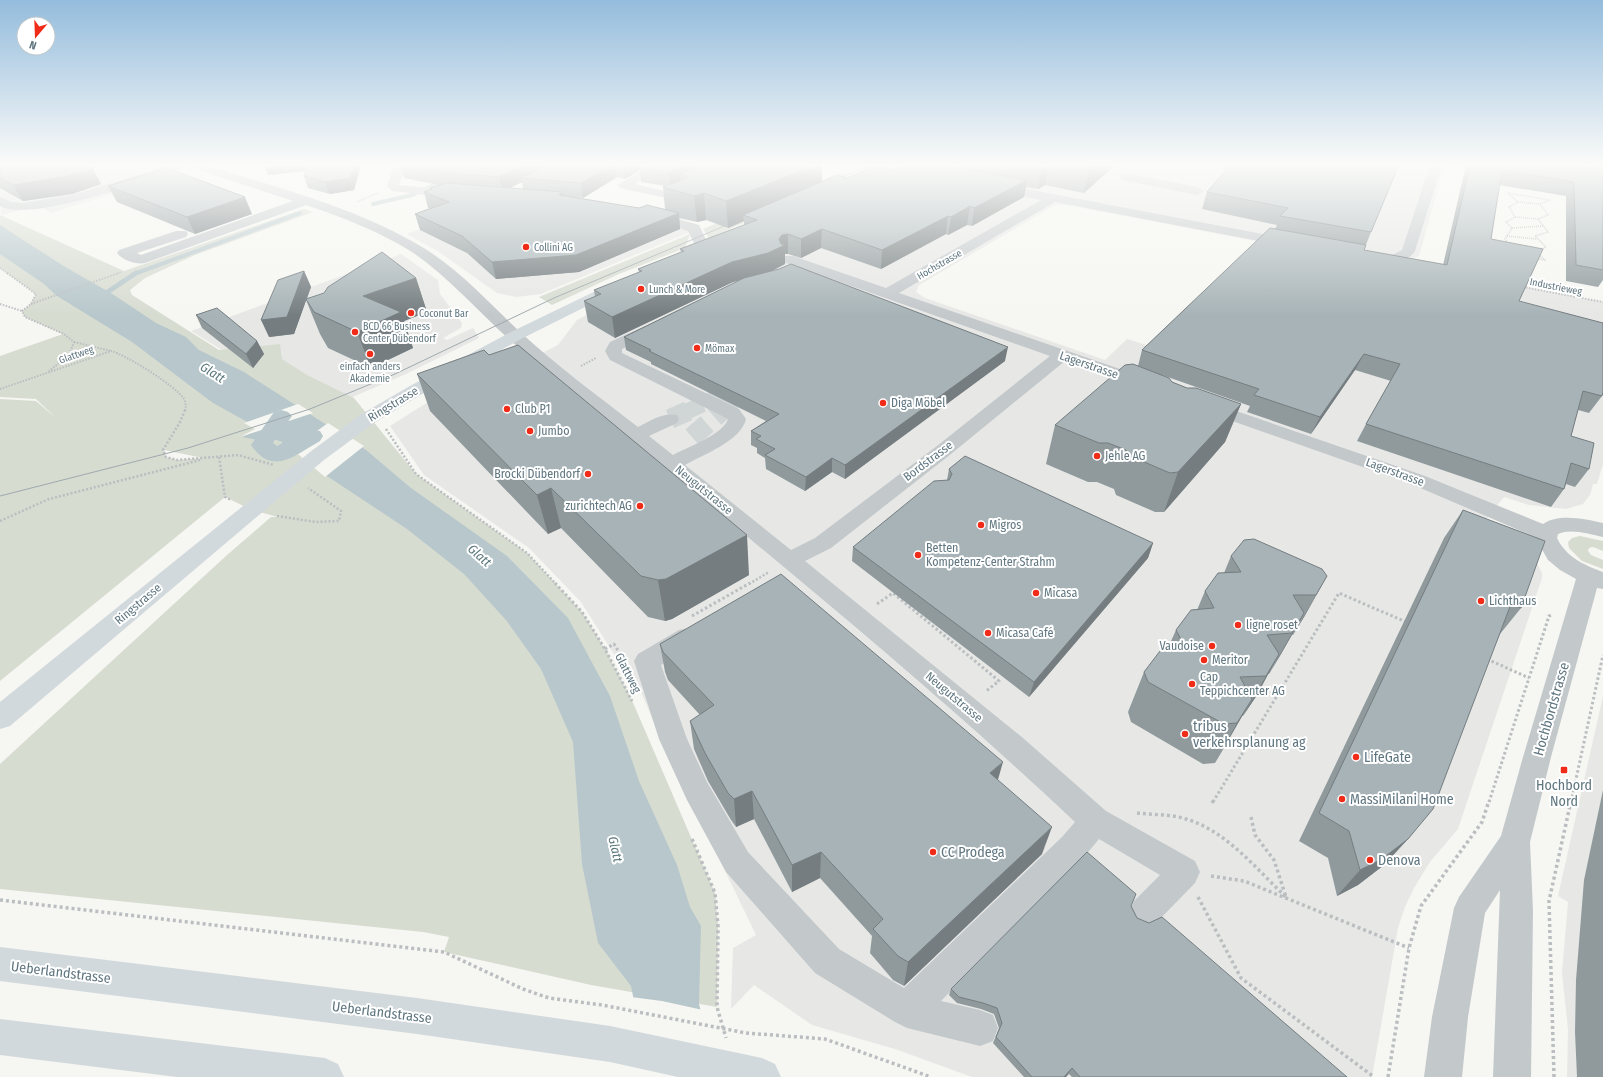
<svg xmlns="http://www.w3.org/2000/svg" width="1603" height="1077" viewBox="0 0 1603 1077" font-family="'Fira Sans Condensed',sans-serif">
<rect width="100%" height="100%" fill="#f6f6f2"/>
<g fill="#e7e8e6" fill-rule="evenodd">
<polygon points="0,165 169,165 160,169 174,175 51,213 43,208 35,210 30,208 1,215"/>
<path d="M900 165H1445L1419 256 1401 263 1603 302V464L1597 484H1593L1590 495 1583 504 1566 509 1529 505 1504 497 1484 522 1536 561 1542 573V578L1458 829 1430 862 1414 888 1405 907 1398 928 1372 1077H972L895 1049 812 1025 754 985 731 1009 733 948 756 935 658 732 627 659 619 662 581 602 529 548 424 475 390 426 452 387 514 367 558 345 577 320 657 278ZM1059 205 1072 206 1265 243 1156 348 1127 339 1105 360 925 298 916 292 919 285 1052 207Z"/>
<polygon points="458,216 684,227 690,232 541,294 516,297 497,293 439,252 407,234"/>
<polygon points="401,254 438,280 440,294 462,323 461,328 443,338 447,340 473,328 479,338 406,374 334,405 271,380 191,331"/>
<polygon points="1603,696 1603,1077 1567,1077 1568,1030 1562,973 1568,902 1558,896"/>
</g>
<g fill="#d7dcd1" fill-rule="evenodd">
<polygon points="838,173 850,177 709,238 703,229"/>
<path d="M304 209 313 212 195 255 145 278 130 290 132 295 219 350 280 344 282 359 307 375 354 398 416 474 527 553 582 612 605 649 631 698 715 893 718 926 717 1007 591 985 444 952 449 937 423 932 0 889V764L227 555 271 517H278L252 510 225 497 0 681V399L36 401 56 418 36 399 0 397V356L63 334 25 317 22 311 31 304 36 294 0 268V215L124 271ZM164 450 203 458H204L177 460 166 457Z"/>
<polygon points="690,234 685,248 619,274 552,305 539,297"/>
<polygon points="1580,536 1603,541 1603,551 1593,547 1589,548 1588,551 1591,555 1603,560 1603,569 1582,561 1569,548 1568,542 1572,538"/>
</g>
<polygon fill="#b7c7cb" points="0,225 62,265 114,295 156,323 186,337 199,350 244,372 366,450 411,488 507,556 568,618 610,696 639,781 677,865 690,907 701,926 699,1004 716,1077 649,1077 631,986 598,943 582,864 573,742 541,669 506,620 464,574 407,529 327,476 301,453 284,447 282,442 268,437 257,440 242,437 260,429 213,403 132,342 57,296 44,284 0,254"/>
<g fill="#f6f6f2">
<polygon points="298,404 313,413 240,437 255,429 244,423"/>
<polygon points="328,423 364,446 325,477 299,455 289,451"/>
<polygon points="631,997 662,1001 703,1010 718,1077 647,1077"/>
</g>
<g fill="none" stroke-linecap="round" stroke-linejoin="round">
<g stroke="#b7c7cb" stroke-width="4">
<polyline points="373,204 412,195 443,181"/>
<polyline points="134,274 300,213"/>
</g>
<polyline stroke="#b7c7cb" stroke-width="5" points="100,297 136,273"/>
<path fill="#b7c7cb" fill-rule="evenodd" d="M281 410 288 412 292 416 274 441 273 443 277 446C291 439 304 428 320 431L323 436 320 441C295 455 273 477 251 445L274 412Z"/>
<g stroke="#d0d6d6" stroke-width="16" stroke-dasharray="16 8" stroke-linecap="butt">
<polyline points="688,411 745,384"/>
<polyline points="722,411 753,384"/>
</g>
<g stroke="#d0d6d6" stroke-width="20" stroke-dasharray="20 10" stroke-linecap="butt">
<polyline points="670,419 690,410"/>
<polyline points="692,437 723,410"/>
</g>
<g stroke="#babec0" stroke-width="1.5" stroke-dasharray="1 1" stroke-linecap="butt">
<polygon points="1508,193 1550,200 1540,204 1548,215 1538,219 1548,232 1535,236 1546,247 1536,252 1545,260 1519,256 1510,251 1510,247 1505,239 1512,228 1506,222 1515,217 1509,207 1518,202"/>
<polyline points="357,202 378,193"/>
<polyline points="1518,202 1540,204"/>
<polyline points="1515,217 1538,219"/>
<polyline points="1512,228 1543,226"/>
<polyline points="1507,236 1537,239"/>
<polyline points="0,268 8,274"/>
<polyline points="116,274 121,272"/>
</g>
<g stroke="#babec0" stroke-width="2" stroke-dasharray="1.5 1.5" stroke-linecap="butt">
<polyline points="7,273 36,294 31,304 22,311 25,317 64,334 74,342 69,355 49,371"/>
<polyline points="1523,287 1603,302"/>
<polyline points="0,304 22,311"/>
<polyline points="31,304 119,273"/>
<polyline points="74,342 111,351"/>
<polyline points="581,366 596,358"/>
<path d="M0 389 111 351C126 355 176 386 184 399 186 403 186 406 185 411"/>
</g>
<g stroke="#babec0" stroke-width="2.5" stroke-dasharray="2 2" stroke-linecap="butt">
<polyline points="185,410 180,422 163,450 166,457 177,460 238,455 274,465"/>
<polyline points="386,429 416,474 527,553 556,584"/>
<polyline points="219,457 225,497 231,500"/>
<polyline points="277,516 316,522 339,521 341,511 308,488"/>
<polyline points="0,521 49,499 200,460"/>
<polyline points="749,584 769,572"/>
</g>
<g stroke="#babec0" stroke-width="3" stroke-dasharray="2.5 2.5" stroke-linecap="butt">
<polyline points="555,583 582,612 605,649 632,701"/>
<polyline points="877,604 893,593 999,681 985,692"/>
<polyline points="692,616 750,583"/>
<polyline points="605,649 614,644 622,657 624,656"/>
<polyline points="1487,659 1529,678"/>
<polyline points="1213,802 1339,593 1406,622"/>
<polyline points="1489,802 1549,616 1552,615"/>
<polyline points="1571,802 1603,655"/>
</g>
<g stroke="#babec0" stroke-width="3.5" stroke-dasharray="3 3" stroke-linecap="butt">
<polyline points="1212,803 1213,801"/>
<path d="M1137 813C1153 815 1170 814 1186 819 1227 831 1257 870 1287 898"/>
<polyline points="1251,817 1255,835 1274,860 1286,897"/>
<polyline points="692,839 715,893 718,926 717,1007 726,1038"/>
<polyline points="1211,876 1244,881 1409,948"/>
<polyline points="1198,897 1241,978 1374,1077"/>
<polyline points="0,900 444,952 523,989 549,998 602,1005 746,1033 825,1039 931,1077"/>
<polyline points="1388,1077 1409,948 1421,906 1482,822 1489,801"/>
<polyline points="1554,1077 1549,901 1571,801"/>
</g>
<g fill="#c3c8cb" fill-rule="evenodd">
<path d="M171 165H188L186 167C150 179 31 223 0 206V197L12 202 23 203 72 195Z"/>
<path d="M188 165H205C278 188 356 207 422 247 459 269 489 303 520 332 557 366 598 396 638 427 650 421 663 412 677 415L679 419 677 423 649 436 673 455C686 448 724 434 728 419L610 360 605 351 610 342 645 326 651 324 657 326 659 329 657 332 622 349V353L739 409 746 419C741 441 704 454 685 465L791 550 815 538 937 446 1050 356 783 262 781 259 783 256H793L886 288 1041 200 991 190 989 187 995 183 1295 240 1297 243 1295 246 1290 247 1055 202 899 293 1149 379 1152 383 1149 387 1143 388 1137 387 1065 361 951 454 831 548 805 561 1023 738 1106 811 1195 861 1200 872 1195 883 1156 923 1145 928 1134 923 1129 912 1134 901 1160 875 1099 839 1084 857 941 1001 980 1010 993 1015 998 1028 993 1041 980 1046 907 1028 895 1022 815 973 726 872 687 800 659 739 634 661 638 654 679 630 688 628 697 630 700 637 697 644 661 665 687 739 707 782 748 852 839 949 904 988 1062 837 1075 822C923 679 760 547 598 414 569 390 539 366 511 341 479 312 450 279 415 254 385 234 340 216 306 205L145 263C137 265 122 260 117 253L119 250 176 231H186L188 234 186 237 137 253 141 255 293 201 190 167Z"/>
<polygon points="394,165 406,165 399,185 454,190 460,194 454,198 392,191 387,186"/>
<path d="M650 165H664L635 184C644 186 663 192 672 191 697 187 723 163 748 165L733 176 672 199 620 188 618 185Z"/>
<path d="M1430 165H1442L1415 251C1405 266 1383 265 1367 261L1365 258 1367 255H1392L1402 250Z"/>
<polygon points="1126,173 1197,187 1203,191 1197,195 1122,180 1120,177 1122,174"/>
<polygon points="651,211 699,225 709,246 707,249 697,249 688,231 646,218 645,215"/>
<path d="M1207 401 1425 476 1543 524C1559 513 1585 519 1603 523V537C1590 534 1570 528 1558 534L1557 538C1566 557 1584 565 1603 572V589L1597 588 1551 757 1530 842 1533 911 1531 1077H1493L1500 890 1485 913 1468 1017 1462 1077H1424L1432 1017 1454 908 1459 897 1501 836 1523 757 1576 579 1560 570 1548 560 1535 537 1411 484 1201 410 1198 406 1201 402Z"/>
</g>
<g fill="#d2d9dc" fill-rule="evenodd">
<polygon points="879,165 894,165 892,167 859,182 851,182 849,179 851,176"/>
<polygon points="610,284 615,286 618,289 615,292 521,339 422,394 374,423 324,460 10,726 0,729 0,702 310,452 360,415 410,386 509,333"/>
<polygon points="0,947 417,998 610,1026 762,1058 775,1064 781,1077 678,1077 610,1062 417,1034 0,981"/>
<polygon points="0,1019 325,1058 338,1064 344,1077 177,1077 0,1055"/>
</g>
<g stroke="#9fa9ad" stroke-width="1">
<polyline points="832,181 871,165"/>
<polyline points="0,496 188,448 310,409 395,374 554,298 734,222"/>
</g>
</g>
<g fill="#909a9d" fill-rule="evenodd">
<polygon points="0,165 93,169 101,184 72,194 23,201 0,188"/>
<polygon points="361,165 354,190 330,194 308,188 304,176 306,171 268,175"/>
<path d="M400 165H822V182L895 170 907 165H1115L1084 193 1045 185 1038 189 1026 187 1024 197 972 226 967 225 948 235 946 234 881 269 821 248 801 258 788 254H785V264L771 271 1005 361 845 479 832 472 805 491 766 469 765 458 757 453V448L751 445V431L766 421 651 364V362L626 350 624 337 740 280 733 282 615 338 588 322 584 301 595 297 594 290 639 272 638 269 681 252 680 249 744 225V221L728 228 706 220 697 222 679 218 680 229 579 272 496 279 467 253 420 230 415 214 430 208H428L424 192 430 190V188L439 185 404 178ZM640 170 641 182 666 186 663 187 665 209 639 208 574 197 583 198 617 177 625 179ZM522 182 523 189 510 188Z"/>
<polygon points="1230,165 1371,232 1364,250 1443,265 1466,165 1602,165 1600,169 1603,170 1603,280 1598,287 1566,281 1566,196 1499,185 1491,239 1519,301 1602,396 1589,413 1578,410 1571,436 1589,469 1575,487 1566,484 1564,489 1551,507 1357,441 1366,424 1391,381 1355,370 1311,434 1247,412 1250,406 1162,375 1172,382 1187,388 1241,404 1225,442 1164,512 1155,512 1116,495 1114,489 1097,482 1088,482 1046,464 1055,425 1138,366 1142,350 1275,229 1277,225 1202,209 1207,192"/>
<polygon points="108,186 252,214 195,234 117,202"/>
<polygon points="304,271 311,287 307,298 416,278 427,312 404,321 413,348 371,368 328,348 320,334 306,300 294,334 269,337"/>
<polygon points="196,315 257,341 264,354 253,368 202,328"/>
<polygon points="417,374 749,575 672,619 665,621 648,617 561,528 548,534 430,411"/>
<polygon points="949,469 1153,543 1148,558 1029,697 852,561 853,547 947,480"/>
<polygon points="1463,510 1521,608 1500,634 1408,839 1384,865 1358,885 1337,896 1328,858 1299,841 1444,538"/>
<polygon points="1231,556 1327,576 1304,617 1293,635 1292,635 1281,654 1269,674 1268,674 1257,695 1243,716 1242,716 1215,763 1203,764 1131,722 1128,712 1144,672 1167,650 1176,630 1197,610 1205,591 1224,573"/>
<polygon points="660,644 998,780 1042,854 904,986 893,980 870,953 872,936 820,878 792,892 754,819 736,827 731,820 708,781 694,749 690,721 700,715 668,680 665,672"/>
<polygon points="1603,790 1603,1077 1577,1077 1575,1032 1576,980 1584,880"/>
<polygon points="1131,906 1137,918 1347,1077 1072,1077 1069,1074 1066,1077 1024,1077 993,1043 999,1028 994,1014 981,1009 957,1003 949,995 951,989"/>
</g>
<g fill="#757d80">
<polygon points="264,165 314,165 316,170 268,175"/>
<polygon points="354,165 361,165 354,190 330,194 325,182"/>
<polygon points="524,165 555,165 521,178 522,182 503,191 499,177"/>
<polygon points="612,165 615,165 617,177 583,198 581,183"/>
<polygon points="623,165 648,165 639,167 640,170 625,179"/>
<polygon points="681,165 704,165 698,167 694,166 694,171 680,174 681,180 670,187 669,173"/>
<polygon points="787,165 822,165 822,188 743,215 744,221 728,228 726,201"/>
<polygon points="1042,165 1049,165 1045,185 1038,189"/>
<polygon points="1092,165 1115,165 1084,193 1090,167"/>
<polygon points="93,169 101,184 72,194 23,201 13,185"/>
<polygon points="1027,180 1024,197 972,226 974,208"/>
<polygon points="563,192 566,208 559,195"/>
<polygon points="704,193 706,220 697,222 694,196"/>
<polygon points="245,197 252,214 195,234 187,217"/>
<polygon points="970,206 967,225 948,235 951,217"/>
<polygon points="679,213 680,229 579,272 496,279 492,262"/>
<polygon points="948,216 946,234 881,269 882,250"/>
<polygon points="822,229 821,248 801,258 801,239"/>
<polygon points="788,234 788,254 785,254 785,264 768,273 733,282 615,338 612,317 779,239 782,235"/>
<polygon points="304,271 311,287 294,334 269,337 261,320"/>
<polygon points="416,278 427,312 404,321 413,348 371,368 357,332 363,296"/>
<polygon points="257,341 264,354 253,368 246,354"/>
<polygon points="1008,347 1005,361 845,479 845,465"/>
<polygon points="1364,354 1355,370 1311,434 1320,417"/>
<polygon points="1241,404 1225,442 1164,512 1178,472"/>
<polygon points="832,458 832,472 805,491 806,477"/>
<polygon points="551,488 561,528 548,534 537,495"/>
<polygon points="747,535 749,575 672,619 665,621 658,580"/>
<polygon points="1153,543 1148,558 1029,697 1034,682"/>
<polygon points="1327,576 1304,617 1293,635 1316,595"/>
<polygon points="1304,613 1281,654 1269,674 1292,633"/>
<polygon points="1279,654 1257,695 1243,716 1266,676"/>
<polygon points="1252,699 1229,739 1215,763 1237,723"/>
<polygon points="1003,762 995,790 990,773"/>
<polygon points="752,791 754,819 736,827 734,799"/>
<polygon points="1052,827 1042,854 904,986 908,962"/>
<polygon points="1408,839 1384,865 1358,885 1337,896 1360,870"/>
<polygon points="821,852 820,878 792,892 792,865"/>
<polygon points="1072,1068 1066,1077 1064,1077"/>
</g>
<g fill="#a7b3b7" stroke="#757d80">
<polygon points="0,165 86,165 93,169 63,177 13,185 0,178"/>
<polygon points="309,165 354,165 350,178 325,182 304,176"/>
<polygon points="404,165 524,165 499,177 450,173"/>
<polygon points="548,165 612,165 581,183 521,178"/>
<polygon points="644,165 681,165 669,173 639,167"/>
<polygon points="697,165 816,165 726,201 704,193 694,196 663,187 689,177 680,174 698,167 694,166"/>
<polygon points="907,165 942,165 1027,180 974,208 970,206 951,217 948,216 882,250 822,229 801,239 788,234 782,235 779,239 781,244 785,245 768,253 732,262 612,317 584,301 601,294 594,290 642,271 638,269 684,251 680,249 757,220 743,215 838,175 847,178 875,166 895,170"/>
<polygon points="1076,165 1092,165 1090,167"/>
<polygon points="1230,165 1399,165 1371,232 1280,216 1288,208 1207,192"/>
<polygon points="1470,165 1566,165 1603,170 1603,270 1576,265 1574,182 1502,170 1491,239 1543,249 1519,301 1603,323 1603,392 1602,396 1583,391 1571,436 1594,443 1589,469 1571,463 1564,489 1366,424 1400,364 1364,354 1320,417 1254,395 1259,389 1142,350 1270,228 1366,245 1364,250 1447,265"/>
<polygon points="167,168 245,197 187,217 108,186"/>
<polygon points="447,183 563,192 559,195 639,208 647,205 679,213 576,255 492,262 462,236 415,214 449,202 424,192 432,189 430,188"/>
<polygon points="382,252 416,278 363,296 401,312 357,332 314,312 306,299 324,293 328,287"/>
<polygon points="791,264 1008,347 845,465 832,458 806,477 765,455 775,449 756,439 761,436 751,431 779,414 649,351 651,350 624,337 744,278 779,269"/>
<polygon points="304,271 287,317 261,320 278,280"/>
<polygon points="217,308 257,341 246,354 196,315"/>
<polygon points="518,345 747,535 666,579 658,580 641,576 551,488 537,495 417,374 484,350 489,355"/>
<polygon points="1133,364 1169,378 1172,382 1187,388 1196,388 1241,404 1178,472 1170,473 1128,455 1126,450 1108,443 1099,443 1055,425 1125,365"/>
<polygon points="965,456 1153,543 1034,682 853,547 934,481 949,480 952,474 949,469"/>
<polygon points="1463,510 1545,541 1521,608 1511,604 1433,809 1408,839 1382,859 1360,870 1349,831 1319,813"/>
<polygon points="1254,539 1322,569 1327,576 1316,595 1293,595 1304,613 1292,633 1267,635 1279,654 1266,676 1240,677 1252,699 1237,723 1224,724 1148,682 1144,672 1160,651 1186,649 1176,630 1191,610 1214,608 1205,591 1218,573 1241,572 1231,556 1244,540"/>
<polygon points="781,574 1003,762 990,773 1052,827 908,962 898,956 873,929 883,919 821,852 792,865 752,791 734,799 728,793 705,753 690,721 714,705 663,652 660,644"/>
<polygon points="1087,852 1136,894 1131,906 1137,918 1149,923 1162,917 1347,1077 1080,1077 1072,1068 1064,1077 1032,1077 996,1037 1002,1023 997,1008 983,1003 959,997 951,989"/>
</g>
<linearGradient id="sky" x2="0" y2="1"><stop stop-color="#94bcdc"/><stop offset="0.52" stop-color="#fbfbf9"/><stop offset="1" stop-color="#fbfbf9" stop-opacity="0"/></linearGradient>
<rect width="1603" height="316" fill="url(#sky)"/>
<g fill="#f02c19" stroke="#fff" stroke-width="1.5">
<circle cx="526" cy="247" r="4"/>
<circle cx="641" cy="289" r="4"/>
<circle cx="411" cy="313" r="4"/>
<circle cx="355" cy="332" r="4"/>
<circle cx="697" cy="348" r="4"/>
<circle cx="370" cy="354" r="4"/>
<circle cx="883" cy="403" r="4"/>
<circle cx="507" cy="409" r="4"/>
<circle cx="530" cy="431" r="4"/>
<circle cx="1097" cy="456" r="4"/>
<circle cx="588" cy="474" r="4"/>
<circle cx="640" cy="506" r="4"/>
<circle cx="981" cy="525" r="4"/>
<circle cx="918" cy="555" r="4"/>
<circle cx="1036" cy="593" r="4"/>
<circle cx="1481" cy="601" r="4"/>
<circle cx="1238" cy="625" r="4"/>
<circle cx="988" cy="633" r="4"/>
<circle cx="1212" cy="646" r="4"/>
<circle cx="1204" cy="660" r="4"/>
<circle cx="1192" cy="684" r="4"/>
<circle cx="1185" cy="734" r="4"/>
<circle cx="1356" cy="757" r="4"/>
<rect x="1560" y="766" width="8" height="8" rx="2"/>
<circle cx="1342" cy="799" r="4"/>
<circle cx="933" cy="852" r="4"/>
<circle cx="1370" cy="860" r="4"/>
</g>
<g text-anchor="middle" stroke-width="4" stroke-linejoin="round" paint-order="stroke">
<g font-size="10" fill="#5f7680" stroke="#fff" text-anchor="start">
<text x="534" y="251">Collini AG</text>
<text x="649" y="293">Lunch &amp; More</text>
<text x="419" y="317">Coconut Bar</text>
<text x="363" y="330">BCD 66 Business<tspan x="363" dy="12">Center Dübendorf</tspan></text>
<text x="705" y="352">Mömax</text>
<text x="370" y="370" text-anchor="middle">einfach anders<tspan x="370" dy="12">Akademie</tspan></text>
</g>
<g font-size="10" fill="#5f7680" stroke="#fff">
<text transform="translate(939 264) rotate(-30)" y="4">Hochstrasse</text>
<text transform="translate(1556 286) rotate(11)" y="4">Industrieweg</text>
<text transform="translate(76 354) rotate(-19)" y="4">Glattweg</text>
</g>
<g font-size="12" fill="#5f7680" stroke="#fff">
<text transform="translate(1089 365) rotate(19)" y="4">Lagerstrasse</text>
<text transform="translate(393 404) rotate(-31)" y="4">Ringstrasse</text>
<text transform="translate(928 461) rotate(-37)" y="4">Bordstrasse</text>
<text transform="translate(1395 472) rotate(20)" y="4">Lagerstrasse</text>
<text transform="translate(704 490) rotate(39)" y="4">Neugutstrasse</text>
<text transform="translate(138 604) rotate(-40)" y="4">Ringstrasse</text>
<text transform="translate(628 673) rotate(63)" y="4">Glattweg</text>
<text transform="translate(954 697) rotate(40)" y="4">Neugutstrasse</text>
</g>
<g font-size="12" fill="#5f7680" stroke="#fff" text-anchor="start">
<text x="891" y="407">Diga Möbel</text>
<text x="515" y="413">Club P1</text>
<text x="538" y="435">Jumbo</text>
<text x="1105" y="460">Jehle AG</text>
<text x="580" y="478" text-anchor="end">Brocki Dübendorf</text>
<text x="632" y="510" text-anchor="end">zurichtech AG</text>
<text x="989" y="529">Migros</text>
<text x="926" y="552">Betten<tspan x="926" dy="14">Kompetenz-Center Strahm</tspan></text>
<text x="1044" y="597">Micasa</text>
<text x="1489" y="605">Lichthaus</text>
<text x="1246" y="629">ligne roset</text>
<text x="996" y="637">Micasa Café</text>
<text x="1204" y="650" text-anchor="end">Vaudoise</text>
<text x="1212" y="664">Meritor</text>
<text x="1200" y="681">Cap<tspan x="1200" dy="14">Teppichcenter AG</tspan></text>
</g>
<g font-size="13" font-style="italic" fill="#5a777c" stroke="#fff">
<text transform="translate(213 372) rotate(32)" y="5">Glatt</text>
<text transform="translate(480 555) rotate(42)" y="5">Glatt</text>
<text transform="translate(616 849) rotate(77)" y="5">Glatt</text>
</g>
<g font-size="14" fill="#5f7680" stroke="#fff">
<text transform="translate(1551 709) rotate(-74)" y="5">Hochbordstrasse</text>
<text transform="translate(61 972) rotate(7)" y="5">Ueberlandstrasse</text>
<text transform="translate(382 1012) rotate(7)" y="5">Ueberlandstrasse</text>
</g>
<g font-size="14" fill="#5f7680" stroke="#fff" text-anchor="start">
<text x="1193" y="731">tribus<tspan x="1193" dy="16">verkehrsplanung ag</tspan></text>
<text x="1364" y="762">LifeGate</text>
<text x="1564" y="790" text-anchor="middle">Hochbord<tspan x="1564" dy="16">Nord</tspan></text>
<text x="1350" y="804">MassiMilani Home</text>
<text x="941" y="857">CC Prodega</text>
<text x="1378" y="865">Denova</text>
</g>
</g>
<g transform="translate(36 36) rotate(199)"><circle r="19" fill="#ffffff" stroke="#bfc8cc"/>
<path d="M0-3L7 15L0 10L-7 15Z" fill="#f02c19"/>
<text y="-6" font-size="11" font-weight="bold" text-anchor="middle" fill="#5f7680">N</text>
</g>
</svg>
